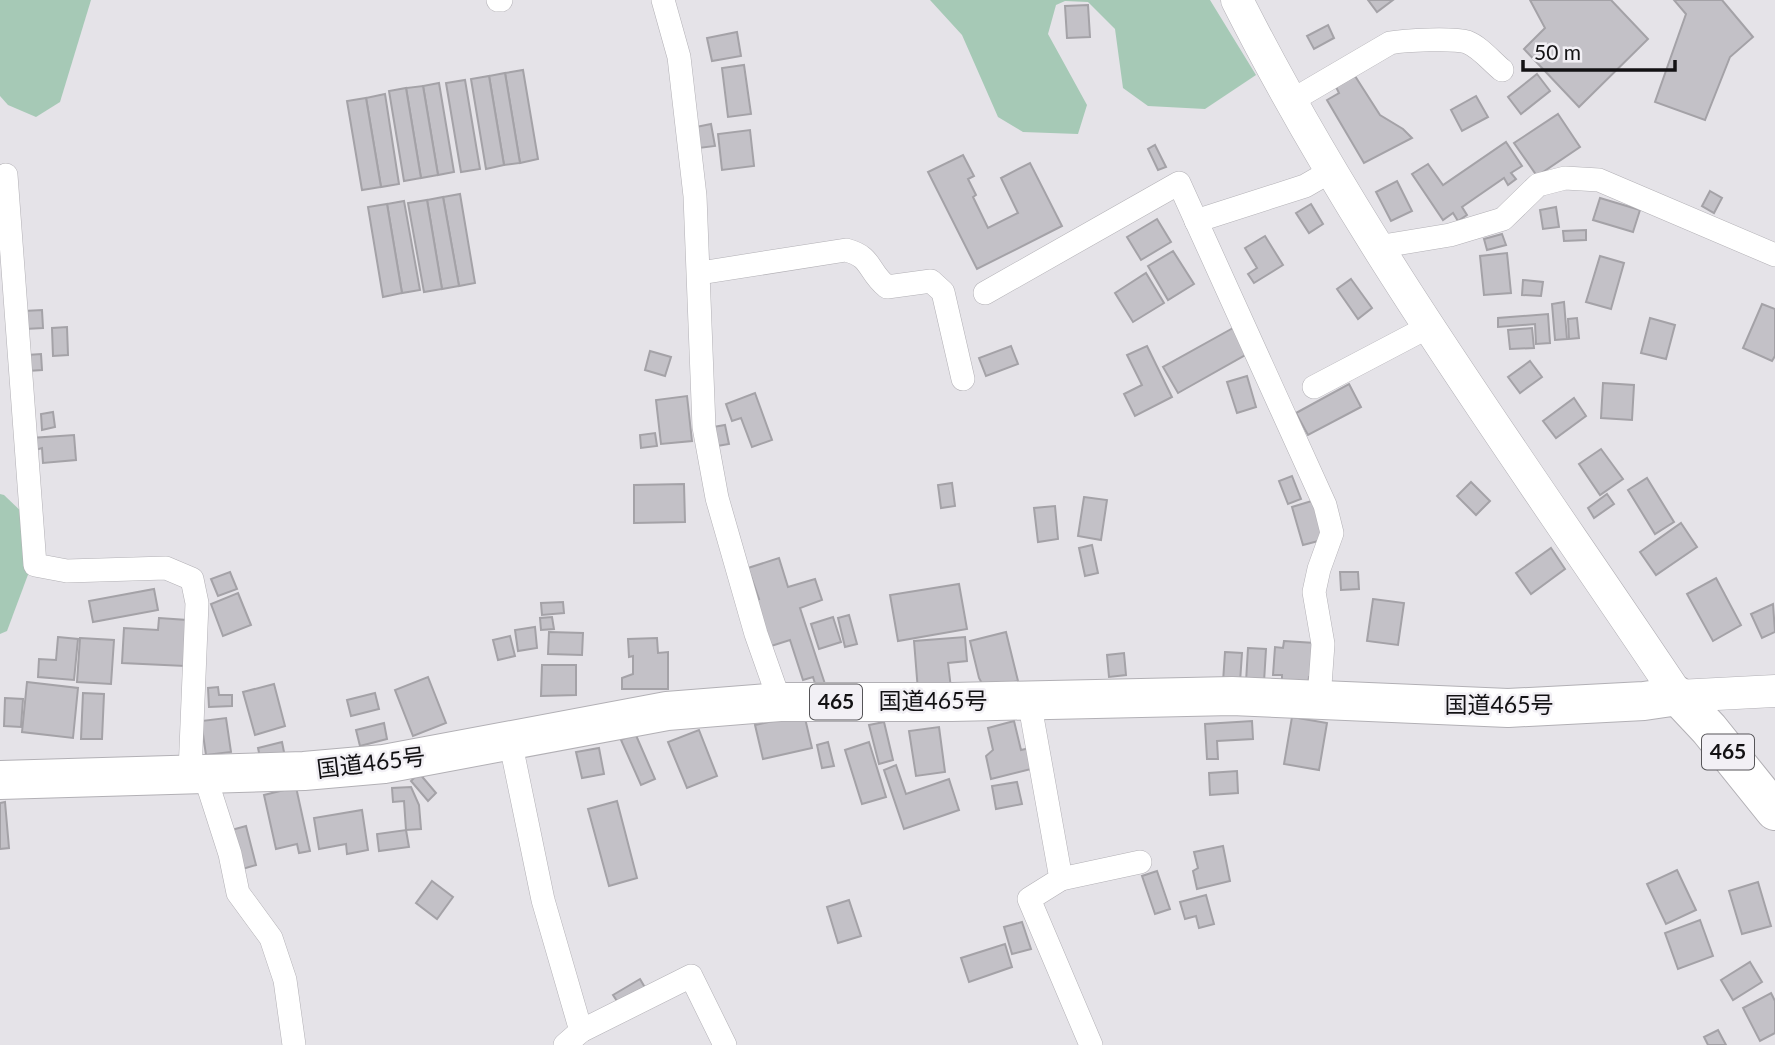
<svg xmlns="http://www.w3.org/2000/svg" width="1775" height="1045" viewBox="0 0 1775 1045" font-family="Lato,'Noto Sans JP',sans-serif">
<rect width="100%" height="100%" fill="#e5e3e8"/>
<g fill="#a6c9b6">
<polygon points="0,0 91,0 60,102 36,117 8,105 0,96"/>
<polygon points="930,0 1210,0 1256,75 1205,109 1148,106 1123,88 1115,29 1088,2 1065,1 1056,5 1048,34 1087,105 1078,134 1023,132 998,117 962,35"/>
<polygon points="0,494 4,495 27,517 29,572 7,631 0,634"/>
</g>
<g fill="#c3c1c7" stroke="#a4a2a7" stroke-width="2">
<polygon points="1368,0 1393,0 1377,12"/>
<polygon points="1530,0 1611,0 1648,39 1579,107 1524,49 1545,28"/>
<polygon points="1674,0 1722,0 1753,37 1730,57 1705,120 1655,102 1686,14"/>
<polygon points="1088,5 1090,37 1067,38 1065,6"/>
<polygon points="1328,25 1334,38 1314,49 1307,36"/>
<polygon points="737,32 741,56 712,61 707,38"/>
<polygon points="744,65 751,114 728,117 722,68"/>
<polygon points="523,70 538,159 520,163 505,73"/>
<polygon points="505,73 520,163 504,165 489,76"/>
<polygon points="1537,74 1550,91 1521,114 1508,97"/>
<polygon points="489,76 504,165 486,169 471,79"/>
<polygon points="1355,76 1380,115 1403,129 1412,138 1364,163 1327,100 1339,93 1336,87"/>
<polygon points="465,80 480,169 461,172 446,83"/>
<polygon points="439,83 454,172 438,175 423,86"/>
<polygon points="423,86 438,175 421,178 406,88"/>
<polygon points="406,88 421,178 404,181 389,91"/>
<polygon points="385,94 399,184 381,187 366,98"/>
<polygon points="1476,96 1488,117 1462,131 1451,110"/>
<polygon points="366,98 381,187 362,190 347,101"/>
<polygon points="1558,114 1580,147 1537,176 1514,143"/>
<polygon points="711,124 715,146 699,148 696,127"/>
<polygon points="750,130 754,166 722,170 718,134"/>
<polygon points="1506,142 1522,166 1511,173 1516,179 1508,185 1504,178 1462,207 1467,215 1458,221 1453,213 1443,220 1412,174 1428,164 1443,185"/>
<polygon points="1155,145 1166,167 1158,170 1148,149"/>
<polygon points="963,155 974,176 968,179 976,195 973,197 988,228 1018,213 1001,178 1030,163 1062,226 977,269 928,172"/>
<polygon points="1397,181 1412,211 1391,221 1376,192"/>
<polygon points="1710,191 1722,198 1714,213 1702,206"/>
<polygon points="460,194 475,283 459,286 443,197"/>
<polygon points="443,197 459,286 442,289 427,200"/>
<polygon points="1600,198 1640,210 1633,232 1593,220"/>
<polygon points="427,200 442,289 424,292 408,203"/>
<polygon points="404,201 420,290 402,293 387,204"/>
<polygon points="387,204 402,293 383,297 368,207"/>
<polygon points="1311,204 1323,224 1309,233 1296,213"/>
<polygon points="1556,207 1559,227 1543,229 1540,210"/>
<polygon points="1157,219 1171,242 1141,260 1127,237"/>
<polygon points="1586,230 1586,240 1564,241 1563,231"/>
<polygon points="1502,234 1506,245 1487,250 1484,239"/>
<polygon points="1265,236 1283,265 1254,283 1248,274 1257,268 1245,248"/>
<polygon points="1173,251 1194,284 1168,300 1148,266"/>
<polygon points="1507,253 1511,293 1484,295 1480,256"/>
<polygon points="1600,256 1624,263 1611,309 1586,302"/>
<polygon points="1146,273 1164,303 1133,322 1115,293"/>
<polygon points="1351,279 1372,308 1358,319 1337,289"/>
<polygon points="1523,280 1543,282 1541,296 1522,295"/>
<polygon points="1564,302 1567,339 1555,340 1552,304"/>
<polygon points="1762,304 1775,309 1775,356 1772,361 1743,348"/>
<polygon points="42,310 43,328 25,329 24,311"/>
<polygon points="1548,314 1550,343 1536,344 1535,324 1498,327 1498,318"/>
<polygon points="1577,318 1579,338 1569,339 1568,319"/>
<polygon points="1650,318 1675,325 1666,359 1641,353"/>
<polygon points="67,327 68,355 53,356 52,328"/>
<polygon points="1233,328 1247,354 1178,393 1163,367"/>
<polygon points="1532,328 1534,348 1510,349 1508,330"/>
<polygon points="1011,346 1018,364 986,376 979,358"/>
<polygon points="1147,346 1172,397 1135,416 1124,394 1142,385 1127,355"/>
<polygon points="650,351 671,357 665,376 645,370"/>
<polygon points="41,354 42,370 28,371 27,355"/>
<polygon points="1530,361 1542,377 1520,393 1508,377"/>
<polygon points="1247,376 1256,407 1237,413 1227,382"/>
<polygon points="1603,383 1634,385 1632,420 1601,418"/>
<polygon points="1349,384 1361,407 1308,435 1296,413"/>
<polygon points="755,393 772,440 752,447 741,418 732,421 726,404"/>
<polygon points="687,396 692,441 661,444 656,400"/>
<polygon points="1574,398 1586,416 1556,438 1543,421"/>
<polygon points="53,412 55,427 42,430 41,414"/>
<polygon points="725,425 729,444 717,446 713,427"/>
<polygon points="655,433 657,446 641,448 640,435"/>
<polygon points="74,435 76,460 43,463 42,448 32,451 31,438"/>
<polygon points="1601,449 1623,479 1600,495 1579,464"/>
<polygon points="1292,476 1301,499 1288,504 1279,481"/>
<polygon points="1647,478 1674,522 1655,534 1628,490"/>
<polygon points="1471,482 1490,501 1476,515 1457,496"/>
<polygon points="952,483 955,506 941,508 938,485"/>
<polygon points="684,484 685,522 634,523 634,485"/>
<polygon points="1607,494 1614,504 1594,518 1588,508"/>
<polygon points="1084,497 1107,500 1101,540 1078,536"/>
<polygon points="1315,500 1326,539 1303,545 1292,507"/>
<polygon points="1055,506 1058,539 1038,542 1034,508"/>
<polygon points="1681,523 1697,547 1656,575 1640,552"/>
<polygon points="1092,545 1098,573 1085,576 1079,548"/>
<polygon points="1551,548 1565,569 1531,594 1516,573"/>
<polygon points="779,558 788,587 815,579 822,600 800,608 826,687 817,690 813,677 803,680 790,640 768,647 753,601 759,599 748,568"/>
<polygon points="230,572 237,589 218,596 211,579"/>
<polygon points="1340,572 1358,572 1359,589 1341,590"/>
<polygon points="1716,578 1741,625 1713,641 1687,594"/>
<polygon points="959,584 967,629 898,641 890,595"/>
<polygon points="154,589 158,610 93,622 89,601"/>
<polygon points="238,593 251,625 223,636 211,604"/>
<polygon points="1373,599 1404,603 1398,645 1367,641"/>
<polygon points="563,602 564,613 542,615 541,603"/>
<polygon points="1773,604 1775,632 1762,638 1751,614"/>
<polygon points="849,615 857,644 845,647 838,618"/>
<polygon points="552,617 554,629 541,630 540,618"/>
<polygon points="833,617 841,642 819,649 811,624"/>
<polygon points="159,618 187,620 185,666 122,663 124,628 158,630"/>
<polygon points="535,627 537,648 518,651 515,630"/>
<polygon points="549,632 583,633 582,655 548,654"/>
<polygon points="1006,632 1018,681 985,689 979,678 970,641"/>
<polygon points="510,636 515,656 498,660 493,640"/>
<polygon points="58,637 78,639 74,680 38,677 39,659 56,660"/>
<polygon points="965,637 967,661 948,663 951,688 918,691 914,641"/>
<polygon points="80,638 114,640 111,684 77,682"/>
<polygon points="657,638 658,653 668,652 668,689 622,689 622,678 633,674 633,656 629,657 628,639"/>
<polygon points="1284,641 1315,643 1312,677 1309,677 1308,684 1282,683 1282,675 1273,675 1275,647 1283,648"/>
<polygon points="1248,648 1266,649 1264,682 1246,682"/>
<polygon points="1225,652 1242,653 1240,682 1223,682"/>
<polygon points="1124,653 1126,675 1109,677 1107,655"/>
<polygon points="542,665 576,665 576,695 541,696"/>
<polygon points="428,677 446,723 413,736 395,690"/>
<polygon points="27,682 78,688 73,738 22,732"/>
<polygon points="274,684 285,726 255,735 243,692"/>
<polygon points="218,687 219,695 232,695 232,706 209,707 208,688"/>
<polygon points="83,693 104,694 102,739 81,739"/>
<polygon points="375,693 379,709 351,716 347,700"/>
<polygon points="5,698 23,699 21,727 4,726"/>
<polygon points="804,714 812,748 763,759 755,725"/>
<polygon points="1292,717 1327,723 1319,770 1284,764"/>
<polygon points="226,718 231,752 206,755 201,721"/>
<polygon points="1014,721 1021,750 1030,748 1035,768 991,779 986,756 993,750 988,728"/>
<polygon points="1252,721 1253,739 1217,741 1218,759 1207,759 1205,724"/>
<polygon points="884,722 893,760 879,764 869,725"/>
<polygon points="384,723 387,739 360,746 356,730"/>
<polygon points="939,727 945,772 916,776 909,731"/>
<polygon points="699,730 717,776 687,788 668,742"/>
<polygon points="635,733 655,779 641,785 621,740"/>
<polygon points="282,742 285,757 261,762 258,748"/>
<polygon points="828,742 834,766 822,768 817,745"/>
<polygon points="869,742 886,797 862,804 845,750"/>
<polygon points="599,748 604,774 582,778 576,752"/>
<polygon points="896,765 906,794 949,779 959,810 904,829 884,770"/>
<polygon points="1237,771 1238,793 1210,795 1209,773"/>
<polygon points="419,773 436,793 428,801 411,781"/>
<polygon points="1017,782 1022,804 996,809 992,786"/>
<polygon points="296,787 310,851 299,853 297,844 276,849 264,795"/>
<polygon points="411,787 419,805 421,829 406,830 404,801 393,802 392,788"/>
<polygon points="617,801 637,878 609,886 588,809"/>
<polygon points="5,802 9,848 0,849 0,803"/>
<polygon points="362,810 368,850 347,854 346,844 319,849 314,818"/>
<polygon points="246,826 256,865 239,870 228,831"/>
<polygon points="406,830 409,847 379,851 377,834"/>
<polygon points="1223,846 1230,881 1197,889 1193,871 1198,868 1194,852"/>
<polygon points="1677,870 1696,910 1666,924 1647,884"/>
<polygon points="1157,871 1170,909 1155,914 1142,876"/>
<polygon points="432,881 453,897 437,919 416,903"/>
<polygon points="1758,882 1771,926 1742,934 1729,891"/>
<polygon points="1206,895 1214,924 1199,928 1196,916 1185,919 1180,902"/>
<polygon points="849,900 861,936 838,943 827,907"/>
<polygon points="1700,920 1713,956 1678,969 1665,933"/>
<polygon points="1022,922 1031,949 1012,954 1004,927"/>
<polygon points="1005,944 1012,967 969,982 961,958"/>
<polygon points="1750,962 1762,982 1733,1000 1721,980"/>
<polygon points="640,979 647,991 621,1007 613,995"/>
<polygon points="1771,993 1775,1001 1775,1033 1760,1041 1743,1008"/>
<polygon points="1718,1030 1726,1045 1708,1045 1704,1037"/>
</g>
<g fill="none" stroke-linecap="round" stroke-linejoin="round">
<defs>
<g id="street">
<polyline points="498,0 501,0"/>
<polyline points="663,0 679,57 695,196 704,427 717,498 756,634 780,702"/>
<path d="M1291 101 1390 43C1405 40 1454 38 1467 42 1480 47 1491 61 1502 70"/>
<polyline points="6,175 35,565 67,571 166,568 192,579 197,603 190,773"/>
<polyline points="1196,221 1305,186 1331,171"/>
<polyline points="1377,247 1450,235 1503,219 1538,185 1565,178 1599,180 1775,255"/>
<path d="M700 273 846 250C873 257 867 271 887 287L931 281 943 292 963 379"/>
<polyline points="985,293 1179,183 1325,505 1332,533 1319,569 1314,592 1323,644 1319,699"/>
<polyline points="1314,387 1430,326"/>
<polyline points="1029,700 1061,879 1029,899 1091,1045"/>
<polyline points="510,740 543,900 581,1031"/>
<polyline points="204,773 230,854 238,893 271,938 285,980 294,1045"/>
<polyline points="1061,879 1140,862"/>
<polyline points="565,1045 581,1031 691,976 725,1045"/>
</g>
<path id="secondary" d="M1237 0C1360 244 1526 468 1678 696L1775 691"/>
<polyline id="highway" points="0,780 304,771 384,764 667,711 780,702 952,702 1232,696 1508,708 1644,701 1678,696 1709,729 1775,811"/>
</defs>
<use href="#street" stroke="#b2b0b5" stroke-width="24"/>
<use href="#secondary" stroke="#b2b0b5" stroke-width="33"/>
<use href="#highway" stroke="#b2b0b5" stroke-width="40"/>
<use href="#street" stroke="#fff" stroke-width="23"/>
<use href="#secondary" stroke="#fff" stroke-width="32"/>
<use href="#highway" stroke="#fff" stroke-width="38"/>
</g>
<g text-anchor="middle" stroke-width="5" stroke-linejoin="round" paint-order="stroke">
<g fill="#f2f0f5" stroke="#565558" stroke-width="2">
<rect x="810" y="684.5" width="52" height="35" rx="5"/>
<rect x="1702" y="734.5" width="52" height="35" rx="5"/>
</g>
<g font-size="21" font-weight="bold" fill="#131214">
<text x="836" y="709">465</text>
<text x="1728" y="759">465</text>
</g>
<g font-size="23" fill="#131214" stroke="#f2f0f5">
<text x="933" y="709">国道465号</text>
<text x="1499" y="713">国道465号</text>
<text transform="translate(371 763) rotate(-7)" y="8">国道465号</text>
</g>
</g>
<path d="M1523 60v10h152v-10" fill="none" stroke="#131214" stroke-width="3.5"/>
<text x="1534" y="60" font-size="21" fill="#131214" stroke="#f2f0f5" stroke-width="5" paint-order="stroke">50 m</text>
</svg>
